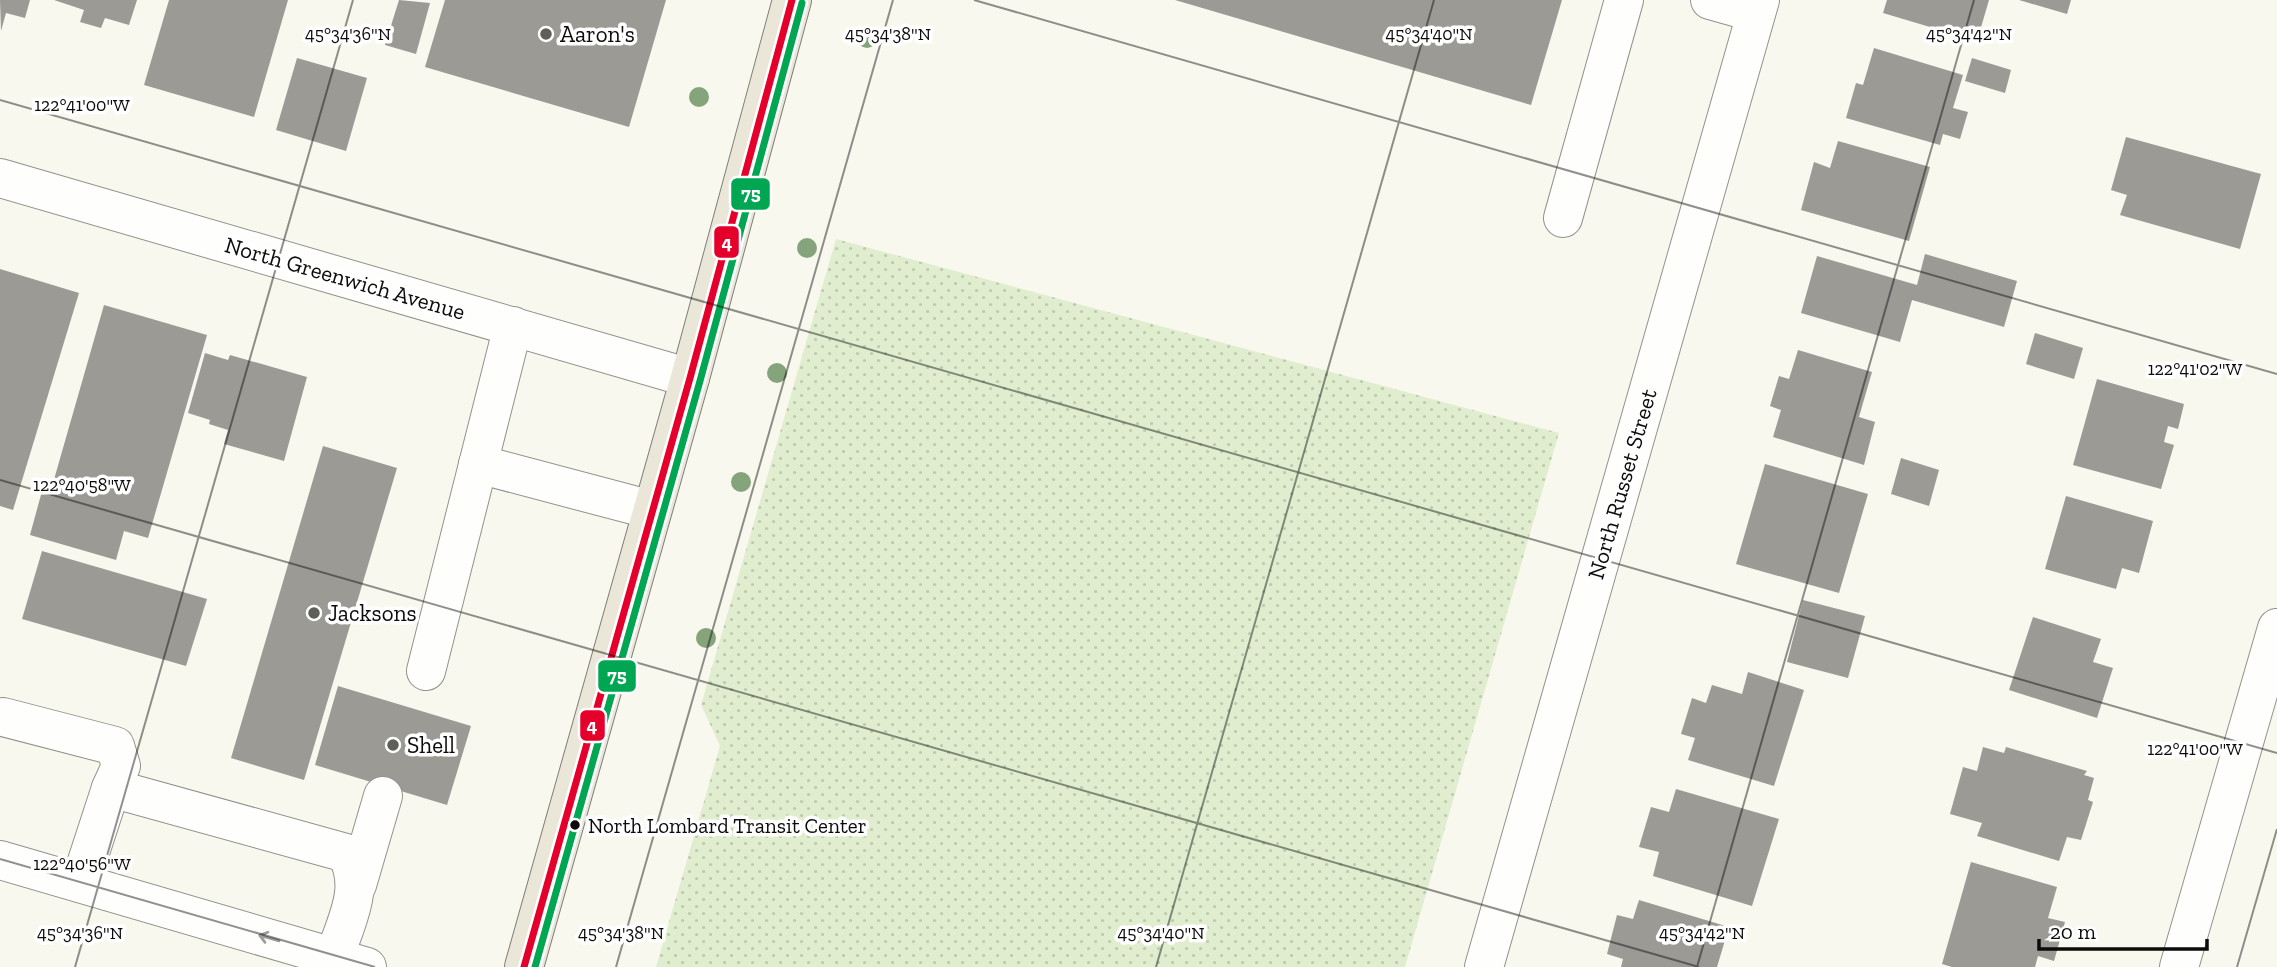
<svg xmlns="http://www.w3.org/2000/svg" width="2277" height="967" viewBox="0 0 2277 967" font-family="'Zilla Slab',serif">
<defs>
<pattern id="grass-dots" width="8" height="8" patternUnits="userSpaceOnUse" patternTransform="scale(1.75)"><rect width="8" height="8" fill="#e0eecf"/><path d="M2 2h.1M6 6h.1" fill="none" stroke="#bfcbb0" stroke-width="1.8" stroke-linecap="round"/></pattern>
</defs>
<rect width="100%" height="100%" fill="#f9f8ee"/>
<polygon fill="url(#grass-dots)" points="836,239 1559,433 1405,967 656,967 720,746 701,705"/>
<g fill="#9c9a95">
<polygon points="0,0 30,0 25,18 6,13 1,31"/>
<polygon points="54,0 137,0 129,25 105,18 101,28 80,22 84,10"/>
<polygon points="169,0 288,0 254,117 144,85"/>
<polygon points="399,0 430,3 416,54 385,45"/>
<polygon points="445,0 666,0 629,127 425,67"/>
<polygon points="1175,0 1562,0 1531,105"/>
<polygon points="1887,0 1989,0 1977,41 1883,13"/>
<polygon points="2019,0 2071,0 2067,14"/>
<polygon points="1874,48 1963,75 1953,108 1968,112 1960,139 1943,134 1940,145 1846,118 1856,83 1863,85"/>
<polygon points="297,58 367,78 346,151 276,130"/>
<polygon points="1972,58 2011,70 2005,93 1965,81"/>
<polygon points="2126,137 2261,174 2240,249 2120,215 2127,195 2111,190"/>
<polygon points="1838,141 1930,167 1909,241 1801,210 1814,162 1830,168"/>
<polygon points="1925,254 2017,281 2004,327 1912,300 1900,342 1801,313 1817,256 1917,285"/>
<polygon points="0,269 79,293 13,510 0,506"/>
<polygon points="104,305 207,335 148,538 124,531 116,560 30,535 45,480 53,483"/>
<polygon points="2035,333 2083,348 2074,379 2026,364"/>
<polygon points="1798,350 1872,372 1859,417 1875,422 1864,465 1773,437 1781,410 1770,406 1779,376 1789,379"/>
<polygon points="205,353 228,360 230,355 307,377 284,461 224,444 228,430 209,424 210,420 188,413"/>
<polygon points="2097,379 2184,404 2178,429 2168,426 2164,442 2174,445 2161,489 2073,465"/>
<polygon points="323,446 397,468 304,780 231,758"/>
<polygon points="1901,458 1939,470 1929,506 1891,494"/>
<polygon points="1765,464 1868,494 1839,593 1736,564"/>
<polygon points="2066,496 2153,521 2139,573 2122,568 2116,589 2045,569"/>
<polygon points="42,551 207,599 186,666 22,619"/>
<polygon points="1803,600 1865,616 1848,678 1787,662"/>
<polygon points="2033,617 2101,639 2093,662 2113,668 2097,718 2009,690"/>
<polygon points="1748,672 1804,690 1774,786 1688,760 1695,738 1681,734 1692,698 1706,703 1712,685 1742,694"/>
<polygon points="338,686 471,726 447,805 315,765"/>
<polygon points="1983,747 2004,753 2006,747 2087,771 2084,775 2094,778 2088,800 2093,802 2081,840 2067,837 2059,861 1977,836 1982,823 1950,814 1963,767 1977,771"/>
<polygon points="1676,789 1779,819 1752,906 1653,876 1659,852 1639,847 1651,807 1669,812"/>
<polygon points="1971,862 2057,887 2048,918 2065,922 2054,961 2038,956 2035,967 1952,967 1942,964"/>
<polygon points="1639,900 1729,927 1717,967 1621,967 1623,959 1607,954 1617,915 1633,919"/>
</g>
<g fill="none" stroke-linecap="round" stroke-linejoin="round">
<defs>
<g id="minor">
<polyline points="1710,0 1756,13"/>
<polyline points="0,178 690,378"/>
<polyline points="1563,218 1624,0"/>
<polyline points="478,464 652,510"/>
<polyline points="426,671 513,326"/>
<polyline points="3,717 115,746 121,766 111,788"/>
<polyline points="0,860 367,967"/>
<path d="M80 883 111 788 346 853C366 888 346 921 334 958"/>
<polyline points="357,885 383,796"/>
<polyline points="1484,967 1760,0"/>
<polyline points="2179,967 2277,628"/>
</g>
<polyline id="major" points="524,967 690,378 792,0"/>
</defs>
<use href="#minor" stroke="#92928d" stroke-width="40"/>
<use href="#major" stroke="#7f7f7a" stroke-width="40"/>
<use href="#minor" stroke="#fefefc" stroke-width="38"/>
<use href="#major" stroke="#eae7d8" stroke-width="38"/>
<defs>
<polyline id="bus-1" points="524,967 690,378 792,0"/>
<polyline id="bus-2" points="535,967 700,381 802,3"/>
</defs>
<use href="#bus-1" stroke="#fff" stroke-width="12"/>
<use href="#bus-2" stroke="#fff" stroke-width="12"/>
<use href="#bus-1" stroke="#e4002b" stroke-width="7"/>
<use href="#bus-2" stroke="#00a651" stroke-width="7"/>
</g>
<g fill="#86a47c">
<circle cx="867" cy="38" r="10"/>
<circle cx="699" cy="97" r="10"/>
<circle cx="807" cy="248" r="10"/>
<circle cx="777" cy="373" r="10"/>
<circle cx="741" cy="482" r="10"/>
<circle cx="706" cy="638" r="10"/>
</g>
<defs><path id="oneway-shaft" d="M-6 0H5M1.5-3L5.5 0L1.5 3" fill="none" stroke-width="1.6" stroke-linecap="round" stroke-linejoin="round" transform="scale(1.75)"/></defs>
<use stroke="#9d9d9c" href="#oneway-shaft" transform="translate(269 938) rotate(-164)"/>
<path fill="none" stroke="#0b0b0b" stroke-width="2" stroke-opacity="0.45" d="M974 0 2277 374M0 100 2277 753M0 480 1699 967M0 859 375 967M75 967 353 0M616 967 893 0M1156 967 1434 0M1697 967 1974 0M2237 967 2277 829"/>
<g fill="#5e5e5a" stroke="#fff" stroke-width="2.5">
<circle cx="546" cy="34" r="7"/>
<circle cx="314" cy="613" r="7"/>
<circle cx="393" cy="745" r="7"/>
</g>
<circle fill="#0b0b0b" stroke="#fff" stroke-width="2.5" cx="575" cy="825" r="6"/>
<g text-anchor="middle" stroke-width="7" stroke-linejoin="round" paint-order="stroke">
<g font-size="21" fill="#0b0b0b" stroke="#fff" text-anchor="start">
<text x="588" y="833">North Lombard Transit Center</text>
</g>
<g font-size="23" fill="#0b0b0b" stroke="#fff" text-anchor="start">
<text x="560" y="42">Aaron's</text>
<text x="328" y="621">Jacksons</text>
<text x="407" y="753">Shell</text>
</g>
<g font-size="23" fill="#0b0b0b" stroke="#fff">
<text transform="translate(345 278) rotate(16)" y="8">North Greenwich Avenue</text>
<text transform="translate(1622 484) rotate(-74)" y="8">North Russet Street</text>
</g>
</g>
<g font-size="18" text-anchor="middle" fill="#0b0b0b" stroke="#fff" stroke-width="7" stroke-linejoin="round" paint-order="stroke">
<text x="348" y="40">45°34'36"N</text>
<text x="888" y="40">45°34'38"N</text>
<text x="1429" y="40">45°34'40"N</text>
<text x="1969" y="40">45°34'42"N</text>
<text x="82" y="111">122°41'00"W</text>
<text x="2195" y="375">122°41'02"W</text>
<text x="82" y="491">122°40'58"W</text>
<text x="2195" y="755">122°41'00"W</text>
<text x="82" y="870">122°40'56"W</text>
<text x="80" y="939">45°34'36"N</text>
<text x="621" y="939">45°34'38"N</text>
<text x="1161" y="939">45°34'40"N</text>
<text x="1702" y="939">45°34'42"N</text>
</g>
<g stroke="#fff" stroke-width="2.5">
<rect x="730" y="177" width="41" height="34" rx="7" fill="#00a651"/>
<rect x="713" y="225" width="27" height="34" rx="7" fill="#e4002b"/>
<rect x="597" y="659" width="40" height="34" rx="7" fill="#00a651"/>
<rect x="579" y="709" width="27" height="33" rx="7" fill="#e4002b"/>
</g>
<g font-size="19" text-anchor="middle" font-weight="bold" fill="#fff">
<text x="751" y="200">75</text>
<text x="727" y="249">4</text>
<text x="617" y="682">75</text>
<text x="592" y="732">4</text>
</g>
<path d="M2039 939v10h168v-10" fill="none" stroke="#0b0b0b" stroke-width="3.5"/>
<text x="2050" y="939" font-size="21" fill="#0b0b0b" stroke="#ffffff" stroke-width="5" paint-order="stroke">20 m</text>
</svg>
